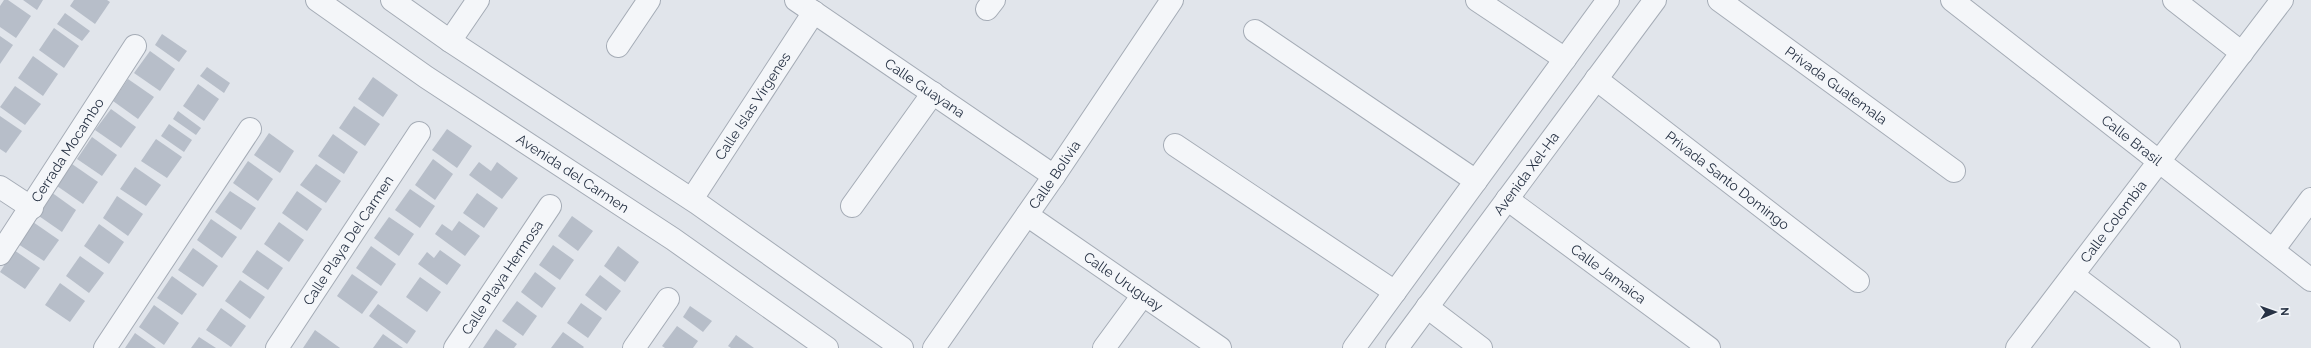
<svg xmlns="http://www.w3.org/2000/svg" width="2311" height="348" viewBox="0 0 2311 348" font-family="Raleway,sans-serif">
<rect width="100%" height="100%" fill="#e1e5eb"/>
<g fill="#b7bec9">
<polygon points="4,0 8,0 31,16 16,38 0,27 0,6"/>
<polygon points="23,0 43,0 37,10"/>
<polygon points="74,0 107,0 110,2 95,24 70,6"/>
<polygon points="65,13 90,31 82,41 57,24"/>
<polygon points="54,28 79,46 64,68 39,50"/>
<polygon points="162,34 187,51 179,62 155,45"/>
<polygon points="0,36 13,45 0,64"/>
<polygon points="150,51 175,69 160,91 134,73"/>
<polygon points="33,56 58,74 43,96 18,78"/>
<polygon points="207,67 230,83 224,93 200,76"/>
<polygon points="373,77 398,95 383,117 358,99"/>
<polygon points="128,79 154,97 138,119 113,101"/>
<polygon points="198,84 219,99 204,121 183,106"/>
<polygon points="15,86 41,104 25,125 0,107"/>
<polygon points="354,106 380,124 365,146 339,128"/>
<polygon points="111,109 136,127 121,148 95,130"/>
<polygon points="178,111 201,128 196,135 173,119"/>
<polygon points="0,116 22,131 6,153 0,149"/>
<polygon points="169,124 192,140 184,152 161,136"/>
<polygon points="447,129 472,146 457,168 432,150"/>
<polygon points="269,133 294,151 280,173 254,155"/>
<polygon points="333,134 358,152 344,174 318,156"/>
<polygon points="92,137 117,155 102,176 77,159"/>
<polygon points="156,139 182,157 167,178 141,161"/>
<polygon points="433,159 453,174 435,200 415,185"/>
<polygon points="248,161 273,179 258,201 233,183"/>
<polygon points="479,162 491,171 497,162 518,178 502,199 469,175"/>
<polygon points="72,164 98,182 83,204 57,186"/>
<polygon points="316,164 341,181 326,203 300,185"/>
<polygon points="135,167 161,185 146,206 120,189"/>
<polygon points="410,189 435,206 420,228 395,210"/>
<polygon points="230,191 256,208 241,230 215,212"/>
<polygon points="297,191 322,209 307,231 282,213"/>
<polygon points="51,192 76,210 62,232 36,214"/>
<polygon points="477,193 498,208 484,228 463,213"/>
<polygon points="117,196 143,214 128,236 103,218"/>
<polygon points="572,216 593,231 578,251 558,236"/>
<polygon points="389,217 414,234 399,256 374,238"/>
<polygon points="211,219 237,237 222,258 197,240"/>
<polygon points="459,221 480,236 465,256 435,234 442,224 452,231"/>
<polygon points="33,222 59,240 44,261 18,244"/>
<polygon points="279,222 304,240 289,262 264,244"/>
<polygon points="99,224 124,242 109,264 84,246"/>
<polygon points="553,245 574,260 560,280 539,265"/>
<polygon points="371,246 396,264 381,286 356,268"/>
<polygon points="618,246 639,262 625,282 604,266"/>
<polygon points="193,248 218,266 203,287 178,270"/>
<polygon points="14,250 40,268 25,289 0,272"/>
<polygon points="257,250 283,268 268,290 242,272"/>
<polygon points="440,250 461,265 447,285 418,264 427,252 434,258"/>
<polygon points="80,256 104,273 89,293 66,276"/>
<polygon points="535,272 556,288 542,308 521,292"/>
<polygon points="352,274 378,292 362,314 337,296"/>
<polygon points="600,275 621,291 606,311 585,295"/>
<polygon points="172,276 197,294 182,315 157,298"/>
<polygon points="420,277 441,292 427,312 406,297"/>
<polygon points="240,280 265,297 250,319 225,301"/>
<polygon points="60,283 85,301 70,322 45,305"/>
<polygon points="517,301 537,316 523,336 502,321"/>
<polygon points="581,303 602,318 588,338 567,323"/>
<polygon points="378,304 416,331 407,344 369,316"/>
<polygon points="154,305 179,323 164,345 139,327"/>
<polygon points="690,306 712,321 703,332 683,317"/>
<polygon points="221,308 246,326 231,347 206,330"/>
<polygon points="677,326 698,341 693,348 665,348 662,346"/>
<polygon points="496,329 517,344 514,348 483,348"/>
<polygon points="315,330 340,348 303,348"/>
<polygon points="563,332 584,347 583,348 551,348"/>
<polygon points="135,333 156,348 125,348"/>
<polygon points="383,334 403,348 373,348"/>
<polygon points="736,335 754,348 731,348 728,346"/>
<polygon points="199,337 216,348 191,348"/>
</g>
<g fill="none" stroke-linecap="round" stroke-linejoin="round">
<defs>
<g id="minor">
<path id="s1" d="M317 0 426 77 673 239 827 348"/>
<polyline points="392,0 450,41 697,203 902,348"/>
<path id="s2" d="M796 0 1054 176"/>
<polyline points="1477,0 1565,59"/>
<path id="s3" d="M1719 0 1954 171"/>
<path id="s4" d="M1952 0 2311 280"/>
<polyline points="2174,0 2242,53"/>
<polyline points="987,9 994,0"/>
<polyline points="1255,31 1476,181"/>
<polyline points="450,41 478,0"/>
<polyline points="618,46 649,0"/>
<path id="s5" d="M1596 79 1858 281"/>
<polyline points="1175,145 1395,292"/>
<polyline points="0,187 32,208"/>
<path id="s6" d="M692 199 814 12"/>
<path id="s7" d="M1507 199 1709 348"/>
<polyline points="852,206 933,93"/>
<path id="s8" d="M1027 215 1220 348"/>
<polyline points="2273,250 2311,199"/>
<path id="s9" d="M0 254 135 46"/>
<polyline points="2073,275 2169,348"/>
<polyline points="1427,307 1481,348"/>
<polyline points="105,348 250,129"/>
<path id="s10" d="M277 348 419 133"/>
<path id="s11" d="M455 348 550 206"/>
<polyline points="634,348 668,299"/>
<path id="s12" d="M934 348 1054 176 1172 0"/>
<polyline points="1104,348 1143,295"/>
<polyline points="1354,348 1608,0"/>
<path id="s13" d="M1397 348 1655 0"/>
<path id="s14" d="M2017 348 2282 0"/>
</g>
</defs>
<use href="#minor" stroke="#a5acb6" stroke-width="24"/>
<use href="#minor" stroke="#f4f6f9" stroke-width="22"/>
</g>
<g text-anchor="middle" stroke-width="3.5" stroke-linejoin="round" paint-order="stroke">
<g font-size="14" fill="#273244" stroke="#f1f4f8">
<text dy="5" stroke="none"><textPath href="#s3" startOffset="145">Privada Guatemala</textPath></text>
<text dy="5" stroke="none"><textPath href="#s2" startOffset="156">Calle Guayana</textPath></text>
<text dy="5" stroke="none"><textPath href="#s6" startOffset="111">Calle Islas Vírgenes</textPath></text>
<text dy="5" stroke="none"><textPath href="#s4" startOffset="228">Calle Brasil</textPath></text>
<text dy="5" stroke="none"><textPath href="#s9" startOffset="124">Cerrada Mocambo</textPath></text>
<text dy="5" stroke="none"><textPath href="#s1" startOffset="309">Avenida del Carmen</textPath></text>
<text dy="5" stroke="none"><textPath href="#s13" startOffset="217">Avenida Xel-Ha</textPath></text>
<text dy="5" stroke="none"><textPath href="#s12" startOffset="211">Calle Bolivia</textPath></text>
<text dy="5" stroke="none"><textPath href="#s5" startOffset="166">Privada Santo Domingo</textPath></text>
<text dy="5" stroke="none"><textPath href="#s14" startOffset="159">Calle Colombia</textPath></text>
<text dy="5" stroke="none"><textPath href="#s10" startOffset="129">Calle Playa Del Carmen</textPath></text>
<text dy="5" stroke="none"><textPath href="#s7" startOffset="126">Calle Jamaica</textPath></text>
<text dy="5" stroke="none"><textPath href="#s11" startOffset="85">Calle Playa Hermosa</textPath></text>
<text dy="5" stroke="none"><textPath href="#s8" startOffset="117">Calle Uruguay</textPath></text>
</g>
</g>
<g transform="translate(2275 312) rotate(88)" stroke="#f1f4f8" stroke-width="3" paint-order="stroke">
<path d="M0-3L7 15L0 10L-7 15Z" fill="#273244"/>
<text y="-6" font-size="11" font-weight="bold" text-anchor="middle" fill="#273244">N</text>
</g>
</svg>
